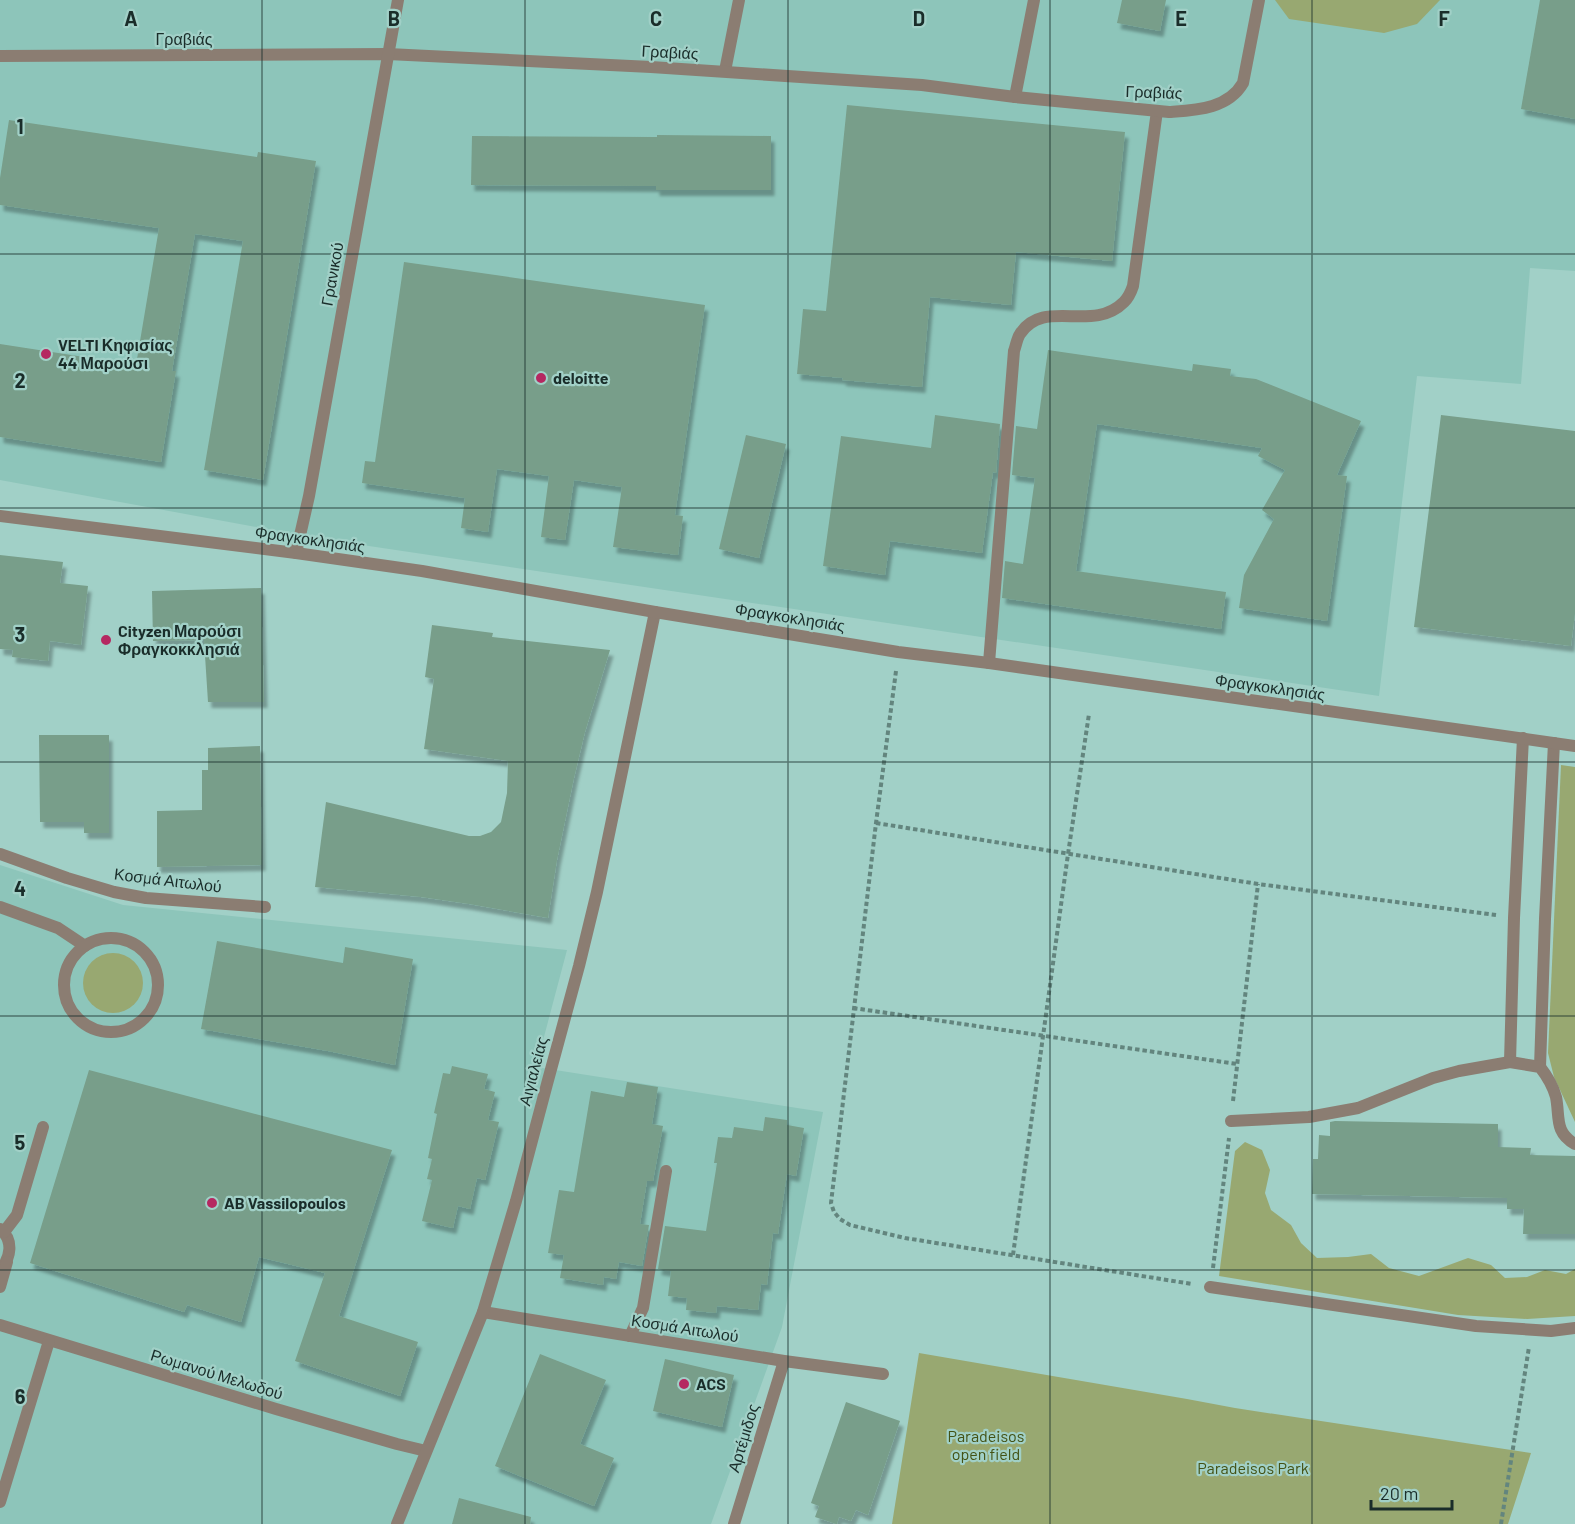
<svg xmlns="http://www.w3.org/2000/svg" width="1575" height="1524" viewBox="0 0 1575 1524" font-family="Barlow,sans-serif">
<defs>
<filter id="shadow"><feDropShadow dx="3.5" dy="6" stdDeviation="1.5" flood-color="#0004"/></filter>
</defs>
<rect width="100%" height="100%" fill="#a1d0c7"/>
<g fill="#8dc5ba">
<polygon points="0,0 1575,0 1575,271 1530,268 1521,384 1417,376 1379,696 322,539 0,480"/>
<polygon points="0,865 123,905 567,950 536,1067 823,1112 782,1327 711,1524 0,1524"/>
</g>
<g fill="#98a871">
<polygon points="1275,0 1440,0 1417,24 1384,33 1289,19"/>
<polygon points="1561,765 1575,767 1575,1122 1554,1077 1548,1053"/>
<circle cx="113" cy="983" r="30"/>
<polygon points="1245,1142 1262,1150 1270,1170 1265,1193 1271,1210 1291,1225 1301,1243 1317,1258 1348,1257 1371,1254 1389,1268 1419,1276 1468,1258 1491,1265 1505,1278 1527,1277 1545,1270 1566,1274 1575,1269 1575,1316 1527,1319 1458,1315 1219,1276 1235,1151"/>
<polygon points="919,1353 1187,1399 1235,1408 1531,1453 1508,1524 892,1524"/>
</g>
<g fill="#789e8a" filter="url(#shadow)">
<polygon points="1122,0 1166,0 1160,31 1117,23"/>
<polygon points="1540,0 1575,0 1575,119 1521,109"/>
<polygon points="847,105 1125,132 1112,261 1016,252 1011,305 930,297 922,387 842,380 843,378 797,374 803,309 826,311"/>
<polygon points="9,120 257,157 258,152 316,161 263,480 204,470 243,241 195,234 172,371 176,371 161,462 0,437 0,344 136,365 159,228 0,205 0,178"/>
<polygon points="657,135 771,136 771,190 656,190 656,186 471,185 472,136 657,137"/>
<polygon points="404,262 705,305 675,515 683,516 678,555 613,547 622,487 574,480 565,540 541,537 549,476 497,469 488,532 461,528 465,498 362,483 365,461 375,462"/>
<polygon points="1048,350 1192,371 1193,364 1231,369 1230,376 1256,379 1361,421 1337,475 1347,476 1327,621 1239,608 1244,575 1274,519 1262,510 1285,470 1258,456 1262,448 1097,424 1076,571 1226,592 1221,629 1002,598 1005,561 1023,564 1035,478 1012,475 1016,426 1037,429"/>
<polygon points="935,415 1000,424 996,473 993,472 982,553 890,541 885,575 823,566 841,436 931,448"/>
<polygon points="1441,415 1575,431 1575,613 1571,646 1414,627"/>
<polygon points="746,435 786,444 759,558 719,549"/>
<polygon points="0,555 63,562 60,583 88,586 81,645 50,641 48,661 12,657 13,650 0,649"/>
<polygon points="261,588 264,702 208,702 204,640 153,641 152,591"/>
<polygon points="432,625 493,633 492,637 610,650 585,732 574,778 557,860 548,918 469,904 421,897 315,887 326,802 469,836 480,836 491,832 501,822 507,793 508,761 424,749 434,679 425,677"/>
<polygon points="39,735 109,735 109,833 84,833 84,822 40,822"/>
<polygon points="260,746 262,865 157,867 157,811 202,810 202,770 208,770 208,748"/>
<polygon points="217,941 343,963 345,947 413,959 395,1065 328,1051 201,1029"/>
<polygon points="452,1066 488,1074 484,1089 495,1092 488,1120 499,1122 485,1180 477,1178 470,1209 458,1206 453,1228 422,1221 432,1180 427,1179 432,1159 428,1158 437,1114 434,1113 443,1073 450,1074"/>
<polygon points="89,1070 392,1150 339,1316 418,1342 400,1396 295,1361 325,1273 259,1257 241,1322 187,1305 184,1312 30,1263"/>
<polygon points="627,1082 658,1087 652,1124 663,1126 653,1181 647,1181 640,1224 649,1225 642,1266 619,1262 616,1279 604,1277 603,1285 560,1278 564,1255 548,1253 559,1190 574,1192 591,1091 624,1097"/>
<polygon points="765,1117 787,1120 787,1125 804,1128 796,1176 787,1174 778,1234 773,1233 767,1285 761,1284 758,1310 717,1306 716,1313 686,1310 687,1298 668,1296 671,1271 658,1269 665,1226 706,1231 717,1163 714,1163 718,1137 732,1138 734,1127 763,1131"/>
<polygon points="1335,1121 1498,1124 1498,1147 1531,1148 1530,1155 1575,1156 1575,1234 1523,1234 1524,1209 1507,1209 1507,1198 1312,1194 1313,1159 1318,1159 1319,1135 1330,1136 1330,1122"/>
<polygon points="540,1354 606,1380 580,1444 614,1458 594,1506 495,1466"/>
<polygon points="665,1359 734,1375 722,1427 653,1411"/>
<polygon points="846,1402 900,1421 868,1515 856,1510 851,1521 839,1517 837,1524 836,1524 815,1517 819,1506 811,1503"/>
<polygon points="459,1498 531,1517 530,1524 452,1524"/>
</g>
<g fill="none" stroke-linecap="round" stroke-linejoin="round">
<g stroke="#63857e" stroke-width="4" stroke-dasharray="4.5 3" stroke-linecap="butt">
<polyline points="896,671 876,823 831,1203 834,1212 840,1219 850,1225 905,1238 1192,1284"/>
<polyline points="876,823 1258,884 1496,915"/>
<polyline points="853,1008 1237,1064"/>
<polyline points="1233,1101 1258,884"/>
<polyline points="1013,1255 1068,854 1089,714"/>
<polyline points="1213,1268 1229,1138"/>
<polyline points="1501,1524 1529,1347"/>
</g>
<g stroke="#8b7d72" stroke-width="12">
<polyline points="725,71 739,0"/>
<polyline points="1015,97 1034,0"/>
<path d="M989 663 1014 351C1016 346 1017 338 1020 334 1044 297 1092 334 1124 302 1128 298 1131 292 1133 286L1157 111"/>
<polyline points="0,854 67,878 114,892 146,898 265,907"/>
<path d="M0 1229C14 1240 11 1258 0 1270"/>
<polyline points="4,1232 17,1215 43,1127"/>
<polyline points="0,1287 7,1262"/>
<polyline points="630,1336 643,1308 666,1171"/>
</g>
<g stroke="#8b7d72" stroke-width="12">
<path d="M0 56 388 54 651 67 922 85 1015 97 1169 112C1196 110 1228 109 1243 83L1259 0"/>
<polyline points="296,553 309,496 398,0"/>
<polyline points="0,907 58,928 85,946"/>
<circle cx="111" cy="985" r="47"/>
<polyline points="1510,1062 1514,918 1523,738"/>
<polyline points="1540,1067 1545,919 1554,743"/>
<path d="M1231 1121 1309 1117 1358 1108 1433 1078 1459 1071 1510 1062 1540 1067C1547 1076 1553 1086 1556 1097 1560 1117 1554 1132 1575 1144"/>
<polyline points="1210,1287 1476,1326 1551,1331 1575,1328"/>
<polyline points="483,1312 784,1361 883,1374"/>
<polyline points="0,1325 276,1409 397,1444 426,1451"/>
<polyline points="0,1502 49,1341"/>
<polyline points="397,1524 483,1312 516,1201 547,1084 579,966 597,892 655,612"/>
<polyline points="734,1524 784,1361"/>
</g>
<polyline stroke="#8b7d72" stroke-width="12" points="0,516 296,553 422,571 655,612 898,652 989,663 1575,746"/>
</g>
<path fill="none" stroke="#1a2d2a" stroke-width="1.5" stroke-opacity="0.55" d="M262 0V1524M525 0V1524M788 0V1524M1050 0V1524M1312 0V1524M0 254H1575M0 508H1575M0 762H1575M0 1016H1575M0 1270H1575"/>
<g fill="#b52861" stroke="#a1d0c7" stroke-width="2">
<circle cx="46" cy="354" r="6"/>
<circle cx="541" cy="378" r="6"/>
<circle cx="106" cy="640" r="6"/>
<circle cx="212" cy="1203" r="6"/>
<circle cx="684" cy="1384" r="6"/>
</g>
<g text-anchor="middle" stroke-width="4.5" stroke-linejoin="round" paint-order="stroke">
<g font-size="16" fill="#1a2d2a" stroke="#a1d0c7">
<text x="184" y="45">Γραβιάς</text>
<text transform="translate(670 52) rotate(3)" y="6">Γραβιάς</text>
<text transform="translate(1154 92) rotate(2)" y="6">Γραβιάς</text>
<text transform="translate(332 274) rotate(-80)" y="6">Γρανικού</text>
<text transform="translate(310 539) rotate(8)" y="6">Φραγκοκλησιάς</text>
<text transform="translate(790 617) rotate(9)" y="6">Φραγκοκλησιάς</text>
<text transform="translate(1270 687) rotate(8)" y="6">Φραγκοκλησιάς</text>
<text transform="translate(168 880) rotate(7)" y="6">Κοσμά Αιτωλού</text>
<text transform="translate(533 1071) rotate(-75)" y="6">Αιγιαλείας</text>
<text transform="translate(685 1328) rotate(9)" y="6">Κοσμά Αιτωλού</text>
<text transform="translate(217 1374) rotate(17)" y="6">Ρωμανού Μελωδού</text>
<text transform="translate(743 1438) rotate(-73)" y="6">Αρτέμιδος</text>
</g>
<g font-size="16" font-weight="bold" fill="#1a2d2a" stroke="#a1d0c7" text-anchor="start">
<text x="58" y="351">VELTI Κηφισίας<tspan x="58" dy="18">44 Μαρούσι</tspan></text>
<text x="553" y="384">deloitte</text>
<text x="118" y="637">Cityzen Μαρούσι<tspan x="118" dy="18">Φραγκοκκλησιά</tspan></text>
<text x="224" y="1209">AB Vassilopoulos</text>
<text x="696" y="1390">ACS</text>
</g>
<g font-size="16" fill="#435215" stroke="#a1d0c7">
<text x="986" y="1442">Paradeisos<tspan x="986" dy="18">open field</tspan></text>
<text x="1253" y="1474">Paradeisos Park</text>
</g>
</g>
<g font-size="20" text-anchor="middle" font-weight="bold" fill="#1a2d2a" stroke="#a1d0c7" stroke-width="4.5" stroke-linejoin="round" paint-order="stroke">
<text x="131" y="26">A</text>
<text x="394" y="26">B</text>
<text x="656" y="26">C</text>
<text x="919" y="26">D</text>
<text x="1181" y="26">E</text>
<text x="1444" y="26">F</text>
<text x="20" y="134">1</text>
<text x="20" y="388">2</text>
<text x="20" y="642">3</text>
<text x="20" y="896">4</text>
<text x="20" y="1150">5</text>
<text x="20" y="1404">6</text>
</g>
<path d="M1371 1500v9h81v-9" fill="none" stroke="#1a2d2a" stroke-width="3"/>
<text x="1380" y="1500" font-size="18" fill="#1a2d2a" stroke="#a1d0c7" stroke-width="4.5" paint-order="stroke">20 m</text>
</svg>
